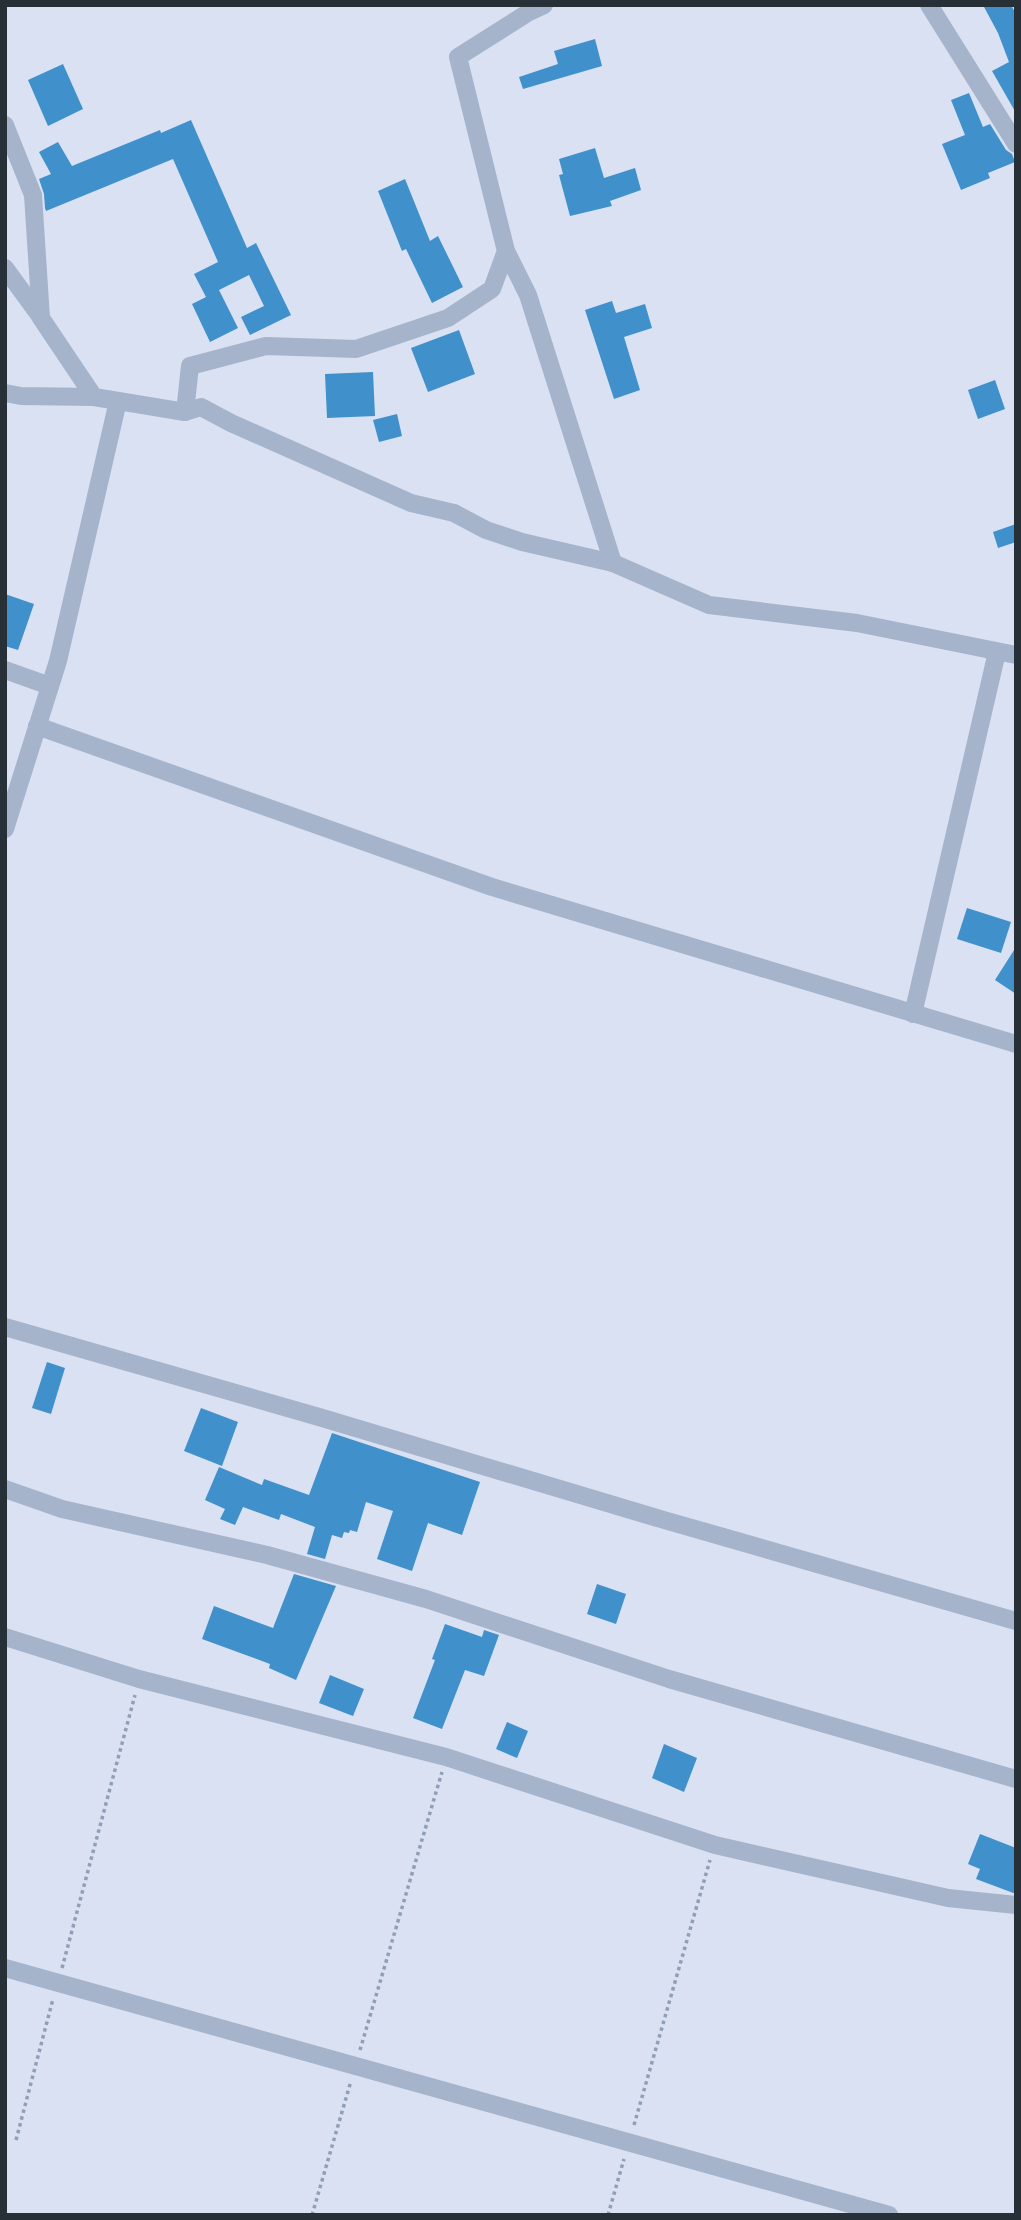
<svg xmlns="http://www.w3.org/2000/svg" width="1021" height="2220" viewBox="0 0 1021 2220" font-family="Inter,sans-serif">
<rect width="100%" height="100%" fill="#dae1f3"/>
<g fill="#3f90cb">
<polygon points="983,5 1011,5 1016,14 1016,113 992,71 1009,62 998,33"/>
<polygon points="595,39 602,66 523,89 519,77 558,64 554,51"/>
<polygon points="63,64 83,109 48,126 28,80"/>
<polygon points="969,93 983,127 990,124 1006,150 1012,154 1015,162 988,173 990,178 961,190 942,144 965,135 951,100"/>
<polygon points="191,120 247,248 256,243 291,315 250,335 241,317 264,306 249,275 219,290 238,328 210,342 192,304 206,297 194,274 218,262 173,159 46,211 45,208 44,194 39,179 51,174 39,152 58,142 72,166 160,130 161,133"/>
<polygon points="595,148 604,178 635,168 641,190 610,201 612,206 570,216 559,175 563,174 559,159"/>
<polygon points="405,179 430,241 438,236 463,287 432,303 406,249 402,251 378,191"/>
<polygon points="612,301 616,313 645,304 652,328 624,337 640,390 614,399 585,310"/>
<polygon points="459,330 475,374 428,392 411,348"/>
<polygon points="373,372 375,416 327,418 325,374"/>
<polygon points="995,380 1005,409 978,419 968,390"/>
<polygon points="397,414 402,436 379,442 373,420"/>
<polygon points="1016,524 1016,542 998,548 993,532"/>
<polygon points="5,594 34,604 18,650 5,646"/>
<polygon points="967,908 1011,922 1001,953 957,939"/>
<polygon points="1016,947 1016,994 995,980"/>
<polygon points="47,1362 65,1368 51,1414 32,1408"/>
<polygon points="201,1408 238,1422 222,1466 184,1451"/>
<polygon points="332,1433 480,1482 462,1535 428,1523 412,1571 377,1559 393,1511 366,1502 357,1532 350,1530 349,1533 344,1532 342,1538 332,1535 325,1559 307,1554 315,1527 281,1514 279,1520 243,1507 235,1525 220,1519 225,1509 205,1500 219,1467 262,1485 264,1479 309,1495"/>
<polygon points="294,1574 336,1586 296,1680 269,1668 270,1664 202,1639 214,1606 273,1628"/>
<polygon points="597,1584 626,1594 616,1624 587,1614"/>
<polygon points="445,1624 482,1637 484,1630 499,1635 484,1676 465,1670 442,1729 413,1718 435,1660 432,1659"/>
<polygon points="330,1675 364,1689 353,1716 319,1703"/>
<polygon points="507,1722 528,1731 517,1758 496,1749"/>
<polygon points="664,1744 697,1758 684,1792 652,1778"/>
<polygon points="980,1834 1016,1848 1016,1894 976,1879 980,1869 968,1864"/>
</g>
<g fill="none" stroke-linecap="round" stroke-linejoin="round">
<g stroke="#909fb7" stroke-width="3.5" stroke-dasharray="3.5 3.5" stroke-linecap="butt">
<polyline points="62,1968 135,1695"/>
<polyline points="360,2050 442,1772"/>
<polyline points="634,2125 710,1860"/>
<polyline points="16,2140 53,1999"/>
<polyline points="312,2215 351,2081"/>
<polyline points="608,2215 624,2159"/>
</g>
<g stroke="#a5b3cb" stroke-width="18">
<polyline points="544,5 529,12 458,57 506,251 528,295 613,563"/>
<polyline points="929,5 1016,144"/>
<polyline points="5,125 33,195 41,318 94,397 185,412 201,407 231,423 411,503 454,513 486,530 522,542 613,563 709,605 857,623 1016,655"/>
<polyline points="5,268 40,316"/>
<polyline points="5,393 21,396 94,397"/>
<polyline points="185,412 190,366 266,346 356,349 448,318 492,289 506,251"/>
<polyline points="5,670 50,686"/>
<polyline points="37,726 492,887 1016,1044"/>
<polyline points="5,829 58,661 118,401"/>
<polyline points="913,1014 997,652"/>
<polyline points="5,1327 319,1417 664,1520 1016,1621"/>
<polyline points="5,1489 62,1509 267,1555 426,1599 669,1679 1016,1779"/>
<polyline points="5,1637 139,1679 446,1757 715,1845 948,1898 1016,1905"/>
<polyline points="5,1968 889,2215"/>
</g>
</g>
<rect width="1021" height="2220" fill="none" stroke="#272f37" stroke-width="14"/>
</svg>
